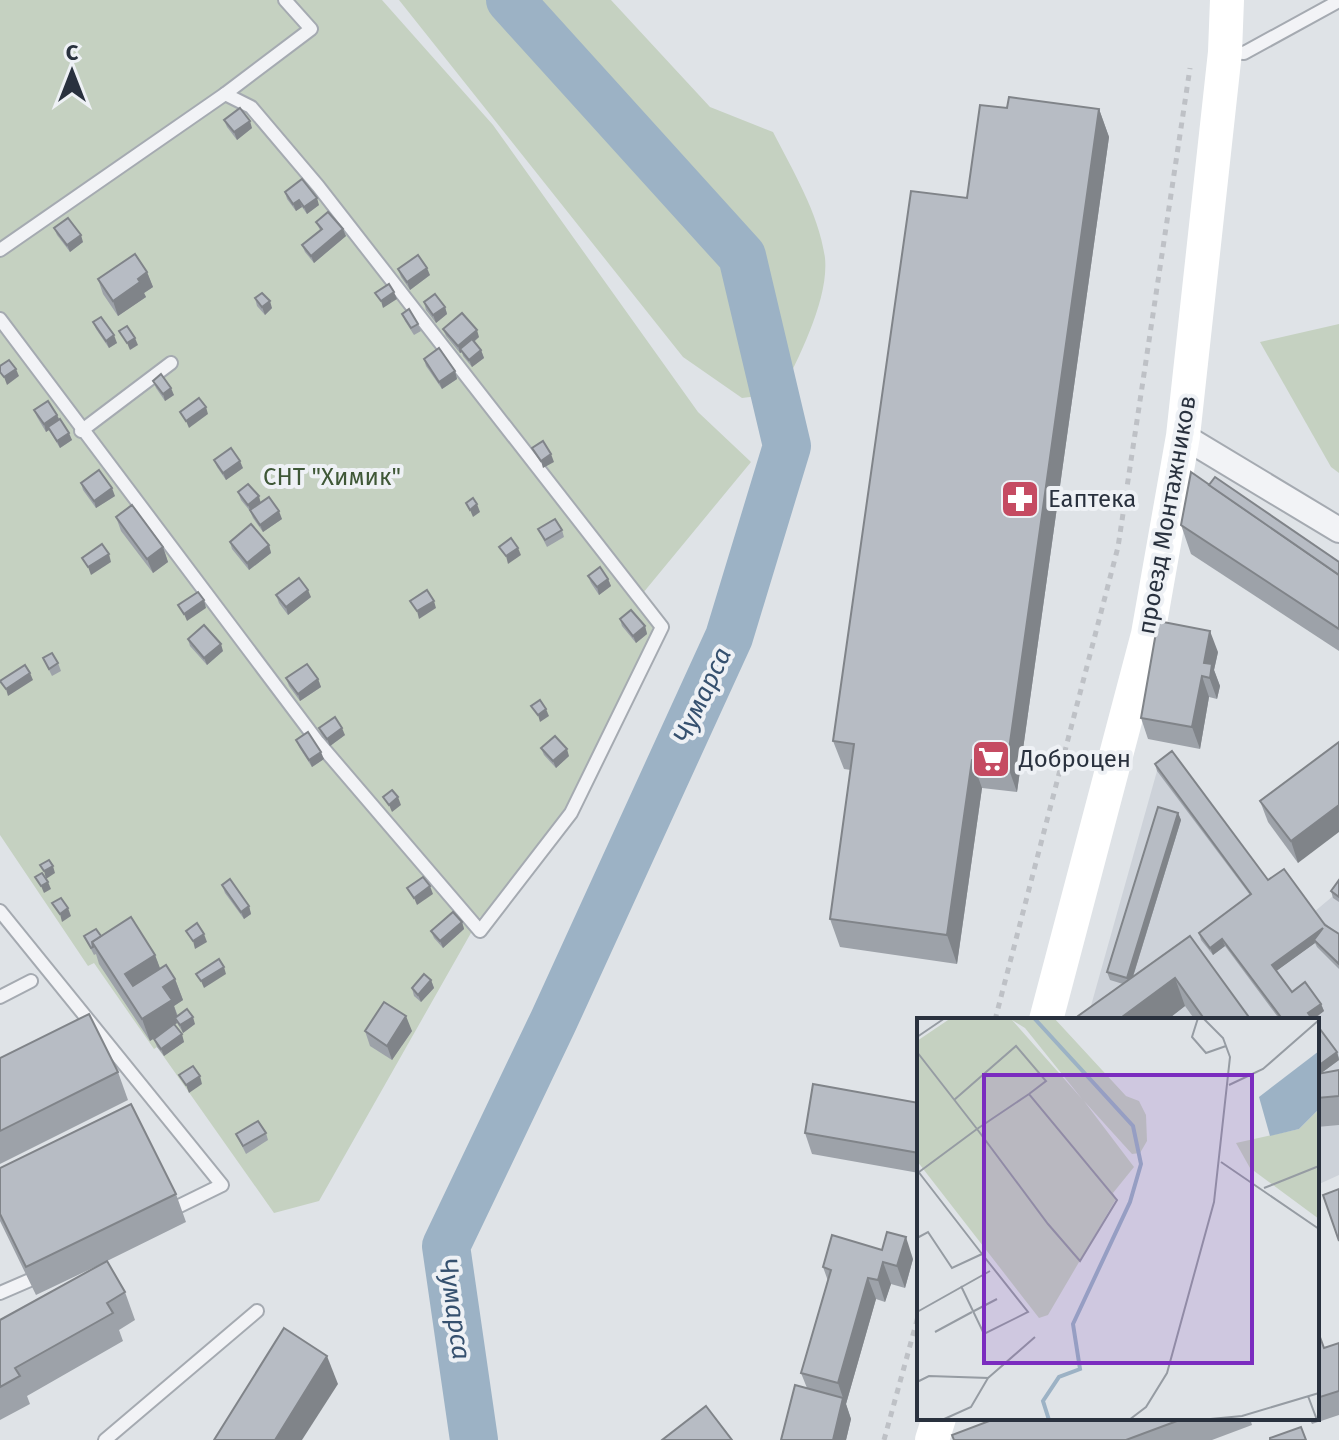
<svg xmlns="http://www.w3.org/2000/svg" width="1339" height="1440" viewBox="0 0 1339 1440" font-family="'Fira Sans',sans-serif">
<rect width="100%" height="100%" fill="#dfe3e7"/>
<polygon fill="#cdd2d9" points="1175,758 1271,887 1314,912 1339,891 1339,1175 1317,1185 1317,1020 1087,1020 1157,771"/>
<g fill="#c5d1c1">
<polygon points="0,0 382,0 493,125 698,412 751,462 643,593 661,618 559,822 495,909 480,917 319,1201 274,1213 157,1047 154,1049 94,963 88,966 0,835"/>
<path d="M399 0H611L710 107 773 132C793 171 819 214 825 258 829 299 799 357 781 393L742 398 683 357Z"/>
<polygon points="1339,324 1339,473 1331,467 1260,342"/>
</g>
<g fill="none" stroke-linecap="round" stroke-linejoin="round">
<polyline stroke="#9cb2c5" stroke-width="48" points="474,1440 446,1246 553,1022 729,637 787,446 742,256 510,0"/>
<defs>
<g id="service">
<polyline points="1227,52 1244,53 1339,1"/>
<polyline points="225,94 311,29 285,0"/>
<polyline points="0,250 225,94 251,107 318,186 662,627 571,813 480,931 318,742 0,319"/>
<polyline points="81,431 171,363"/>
<polyline points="0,911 222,1185 167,1212"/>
<polyline points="0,997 31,981"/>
<polyline points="0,1293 44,1274"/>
<polyline points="105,1440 257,1311"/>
</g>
<polyline id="minor" points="1183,436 1339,530"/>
</defs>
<use href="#service" stroke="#a5aab1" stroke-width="16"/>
<use href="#minor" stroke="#a5aab1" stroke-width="28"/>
<g stroke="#bec1c6" stroke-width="5" stroke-dasharray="6 6" stroke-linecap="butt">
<polyline points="995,1020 1118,547 1190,68"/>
<polyline points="884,1440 919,1313"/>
</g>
<use href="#service" stroke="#f2f3f6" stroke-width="12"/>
<use href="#minor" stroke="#f2f3f6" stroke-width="24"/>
<g stroke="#fff" stroke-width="34">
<polyline points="1046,1020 1148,634 1183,436 1225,52 1227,0"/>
<polyline points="932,1440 939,1418"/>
</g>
</g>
<g fill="#9da2a9">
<polygon points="1007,108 1099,109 1109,137 1017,792 982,788 957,964 840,947 830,919 851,770 844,769 833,741 967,198"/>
<polygon points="224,120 252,128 237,140 227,127"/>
<polygon points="285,192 319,205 307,214 302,207 296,211 287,199"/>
<polygon points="316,222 346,236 314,263 305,252 302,245 320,230"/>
<polygon points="54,228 83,242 70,252 57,235"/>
<polygon points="398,269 430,275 410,290 401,277"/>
<polygon points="147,272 153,287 144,293 146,297 118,316 103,294 98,279"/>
<polygon points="255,298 272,308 265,315 257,306"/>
<polygon points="424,302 445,307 447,314 436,323 426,310"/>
<polygon points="402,314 418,324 421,331 414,335 405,321"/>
<polygon points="93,322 117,343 109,348 96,329"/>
<polygon points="443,329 479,337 474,342 481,350 484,358 472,367 463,356 462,352 460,353 446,336"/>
<polygon points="424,359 455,371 457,379 442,389 426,366"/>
<polygon points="153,381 174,395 165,401 156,388"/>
<polygon points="34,410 57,415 72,440 60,448 49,430 46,432 37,417"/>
<polygon points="214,460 243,468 226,480 217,467"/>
<polygon points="81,483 115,496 96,508 83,490"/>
<polygon points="1209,485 1339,562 1339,651 1191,554 1181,525"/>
<polygon points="238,492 261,502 282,519 263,532 253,518 250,511 241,500"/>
<polygon points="116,517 163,547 168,562 153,573 121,531"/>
<polygon points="538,529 562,530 564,537 547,547"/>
<polygon points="230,542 269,545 271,553 249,570 232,549"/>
<polygon points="588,576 608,579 611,586 599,595 591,583"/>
<polygon points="276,595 311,597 288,615 279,603"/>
<polygon points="620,619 645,626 647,634 636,643 622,626"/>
<polygon points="188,639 223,651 207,665 190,646"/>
<polygon points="1218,652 1214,670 1220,686 1217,699 1209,697 1200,749 1148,739 1141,718"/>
<polygon points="43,658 58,663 61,671 52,676"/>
<polygon points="286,678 318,679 321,687 300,701 289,686"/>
<polygon points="319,728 345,735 330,746 322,736"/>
<polygon points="296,740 324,759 312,767 299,747"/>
<polygon points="1339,742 1298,863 1268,822 1260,801"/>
<polygon points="541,748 569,756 556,768 544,755"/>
<polygon points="1155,764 1268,880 1339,934 1339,969 1317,947 1315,943 1276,971 1292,992 1321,1004 1324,1011 1313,1020 1280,1020 1225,946 1213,955 1201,940 1199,933 1250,895 1157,771"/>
<polygon points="1178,813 1181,820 1133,977 1190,936 1251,1020 1195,1020 1185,1006 1167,1020 1079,1020 1078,1016 1123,984 1110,980 1107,972"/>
<polygon points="1339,880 1339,902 1333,898 1331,891"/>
<polygon points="222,885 249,906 251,914 244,919 225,893"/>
<polygon points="462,922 464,929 443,948 434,938 431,931"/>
<polygon points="84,936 101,936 155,955 160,969 175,979 183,1000 174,1006 178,1016 195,1024 183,1033 177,1023 175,1025 184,1042 164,1056 157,1047 154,1039 171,1027 150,1041 99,964 96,954 94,955"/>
<polygon points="431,980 434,988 421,1002 414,996 412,988"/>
<polygon points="1317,1025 1337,1052 1339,1058 1339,1060 1320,1074 1339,1070 1339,1125 1317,1127 1317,1074 1320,1074 1317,1070"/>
<polygon points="365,1031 412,1031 392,1060 370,1046"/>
<polygon points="0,1058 118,1072 128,1100 0,1164"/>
<polygon points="919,1103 919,1173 812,1154 805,1133"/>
<polygon points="266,1133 268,1140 246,1154 236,1134"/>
<polygon points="0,1168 176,1194 186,1222 107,1261 125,1292 135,1320 119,1330 123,1341 27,1396 30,1404 0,1420 0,1320 101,1264 36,1295 0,1221"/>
<polygon points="913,1259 905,1288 891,1284 885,1302 876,1299 846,1404 851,1419 846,1440 781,1440 807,1388 801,1373 828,1281 823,1267"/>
<polygon points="1317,1328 1324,1348 1339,1343 1339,1415 1312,1424 1309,1418 1317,1418"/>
<polygon points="997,1418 1250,1418 1252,1425 1212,1440 954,1440"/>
</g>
<g fill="#808489">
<polygon points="1099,109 1109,137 1017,792 1007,764"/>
<polygon points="250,121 252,128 237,140 234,132"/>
<polygon points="317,198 319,205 307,214 304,207"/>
<polygon points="299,200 302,207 296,211 293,204"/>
<polygon points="343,229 346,236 314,263 311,256"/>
<polygon points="81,235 83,242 70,252 67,245"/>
<polygon points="427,268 430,275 410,290 407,282"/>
<polygon points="147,272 153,287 144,293 146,297 118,316 113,301 138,279"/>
<polygon points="394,292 397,299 383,308 381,301"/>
<polygon points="270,301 272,308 265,315 262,307"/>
<polygon points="445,307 447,314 436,323 433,315"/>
<polygon points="477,330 479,337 462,351 460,349 462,352 460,353 458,346"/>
<polygon points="114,335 117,343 109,348 106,341"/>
<polygon points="135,338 138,345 130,350 127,343"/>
<polygon points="481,350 484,358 472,367 469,360"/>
<polygon points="16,369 19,376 7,385 4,377"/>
<polygon points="455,371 457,379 442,389 439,382"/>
<polygon points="171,388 174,395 165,401 163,394"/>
<polygon points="206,407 208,414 189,428 186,421"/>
<polygon points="57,415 60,422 48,427 49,430 46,432 44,424"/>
<polygon points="69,433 72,440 60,448 57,441"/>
<polygon points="551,454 554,462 543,468 541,461"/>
<polygon points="240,461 243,468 226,480 223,473"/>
<polygon points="112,488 115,496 96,508 94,501"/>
<polygon points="259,496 261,504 251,512 248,505"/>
<polygon points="477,504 480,512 473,517 470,510"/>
<polygon points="279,511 282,519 263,532 260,525"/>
<polygon points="269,545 271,553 249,570 247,563"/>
<polygon points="163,547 168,562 153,573 147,559"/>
<polygon points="518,548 521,555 508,564 506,556"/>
<polygon points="109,554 111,562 91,575 88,567"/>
<polygon points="608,579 611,586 599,595 597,587"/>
<polygon points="308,590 311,597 288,615 286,607"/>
<polygon points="204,600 206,608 187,621 184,614"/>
<polygon points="434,601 436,608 419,619 417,611"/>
<polygon points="645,626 647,634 636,643 633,636"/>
<polygon points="1210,631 1218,652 1214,670 1220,686 1217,699 1204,663"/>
<polygon points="221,644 223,651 207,665 204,658"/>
<polygon points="30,673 33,680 8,696 6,689"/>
<polygon points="1202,676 1209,697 1200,749 1192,727"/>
<polygon points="318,679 321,687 300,701 298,694"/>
<polygon points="546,709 549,716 540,722 538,715"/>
<polygon points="342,728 345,735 330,746 327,739"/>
<polygon points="567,749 569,756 556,768 553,761"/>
<polygon points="321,752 324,759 312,767 309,760"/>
<polygon points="972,760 982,788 957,964 947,935"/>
<polygon points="398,797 401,805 392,812 389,805"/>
<polygon points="1339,805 1339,832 1298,863 1291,841"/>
<polygon points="1178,813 1181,820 1130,986 1127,978"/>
<polygon points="53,866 55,873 46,879 44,871"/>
<polygon points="48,882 51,889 44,893 41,886"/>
<polygon points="430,886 433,894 417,905 414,898"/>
<polygon points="249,906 251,914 244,919 241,912"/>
<polygon points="68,908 71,916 62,922 60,914"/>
<polygon points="462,922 464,929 443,948 440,941"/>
<polygon points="1323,928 1314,940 1315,943 1275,972 1272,965"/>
<polygon points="204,934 207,942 195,949 193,941"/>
<polygon points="1222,939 1225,946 1213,955 1210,948"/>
<polygon points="155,955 163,976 133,995 125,974"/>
<polygon points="224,967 226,974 204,988 201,981"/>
<polygon points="1175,978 1185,1006 1167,1020 1118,1020"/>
<polygon points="175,979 183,1000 174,1006 179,1022 175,1018 177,1023 150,1041 142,1019 163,987"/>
<polygon points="431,980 434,988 421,1002 418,995"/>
<polygon points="1321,1004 1324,1011 1312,1020 1308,1013"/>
<polygon points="406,1016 412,1031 392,1060 387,1046"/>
<polygon points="193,1017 195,1024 183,1033 180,1025"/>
<polygon points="182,1034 184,1042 164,1056 161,1049"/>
<polygon points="1337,1052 1339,1060 1320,1074 1318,1066"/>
<polygon points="200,1076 202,1084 189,1093 186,1085"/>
<polygon points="906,1237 913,1259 905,1288 897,1266"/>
<polygon points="883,1262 891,1284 885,1302 878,1280"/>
<polygon points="868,1278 876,1299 846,1404 851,1419 846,1440 833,1440 843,1398 838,1383"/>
<polygon points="327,1356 338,1384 302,1440 275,1440"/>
</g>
<g fill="#b7bcc4" stroke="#808489" stroke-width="2">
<polygon points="1009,97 1099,109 1007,764 972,760 947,935 830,919 854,744 833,741 911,191 967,198 980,105 1007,108"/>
<polygon points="240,108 250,121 234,132 224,120"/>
<polygon points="302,179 317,198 304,207 299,200 293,204 285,192"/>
<polygon points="328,212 343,229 311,256 302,245 322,229 316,222"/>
<polygon points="68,218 81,235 67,245 54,228"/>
<polygon points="135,254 147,272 138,279 140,282 113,301 98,279"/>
<polygon points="418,255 427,268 407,282 398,269"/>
<polygon points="389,284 394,292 381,301 375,293"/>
<polygon points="262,293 270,301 262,307 255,298"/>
<polygon points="435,294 445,307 433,315 424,302"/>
<polygon points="409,309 418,324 411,328 402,314"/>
<polygon points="462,313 477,330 458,346 443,329"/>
<polygon points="101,317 114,335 106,341 93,322"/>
<polygon points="127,326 135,338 127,343 119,331"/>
<polygon points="472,339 481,350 469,360 460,349"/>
<polygon points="439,348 455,371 439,382 424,359"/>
<polygon points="9,360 16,369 4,377 0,372 0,366"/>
<polygon points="161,374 171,388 163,394 153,381"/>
<polygon points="199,398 206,407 186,421 180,412"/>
<polygon points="48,401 57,415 44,424 34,410"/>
<polygon points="60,419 69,433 57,441 48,427"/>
<polygon points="543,441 551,454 541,461 532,448"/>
<polygon points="231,448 240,461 223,473 214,460"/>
<polygon points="99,470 112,488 94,501 81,483"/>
<polygon points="1191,472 1339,575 1339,629 1181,525"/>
<polygon points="1215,477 1339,562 1339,575 1209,485"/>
<polygon points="248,484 259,496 248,505 238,492"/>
<polygon points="269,497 279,511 260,525 250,510"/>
<polygon points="473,498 477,504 470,510 466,503"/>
<polygon points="132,505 163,547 147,559 116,517"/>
<polygon points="555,519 562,530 545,540 538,529"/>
<polygon points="251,524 269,545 247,563 230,542"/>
<polygon points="511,538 518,548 506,556 499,547"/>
<polygon points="102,544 109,554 88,567 82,558"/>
<polygon points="600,567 608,579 597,587 588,576"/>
<polygon points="299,578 308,590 286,607 276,595"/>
<polygon points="427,590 434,601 417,611 410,601"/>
<polygon points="198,592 204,600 184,614 178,605"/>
<polygon points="631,610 645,626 633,636 620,619"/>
<polygon points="1158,621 1210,631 1204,663 1212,664 1210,678 1202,676 1192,727 1141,718"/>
<polygon points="204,625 221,644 204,658 188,639"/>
<polygon points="52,653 58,663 49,669 43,658"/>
<polygon points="307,664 318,679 298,694 286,678"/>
<polygon points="25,665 30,673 6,689 0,681"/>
<polygon points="540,700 546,709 538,715 531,706"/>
<polygon points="335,717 342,728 327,739 319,728"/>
<polygon points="308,732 321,752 309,760 296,740"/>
<polygon points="555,736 567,749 553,761 541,748"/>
<polygon points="1339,742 1339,805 1291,841 1260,801"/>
<polygon points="1172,751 1268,880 1284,869 1325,925 1339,934 1339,964 1314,940 1323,928 1272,965 1292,992 1305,982 1321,1004 1308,1013 1313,1020 1283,1020 1222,939 1210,948 1199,933 1251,894 1155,764"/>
<polygon points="392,790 398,797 389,805 383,797"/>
<polygon points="1158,807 1178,813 1127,978 1107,972"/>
<polygon points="49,860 53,866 44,871 40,865"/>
<polygon points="42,873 48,882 41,886 35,877"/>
<polygon points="423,877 430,886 414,898 407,888"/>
<polygon points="230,879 249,906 241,912 222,885"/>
<polygon points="1339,880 1339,897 1331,891"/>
<polygon points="61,898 68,908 60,914 52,903"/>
<polygon points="453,912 462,922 440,941 431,931"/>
<polygon points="131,917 155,955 125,974 133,986 166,965 175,979 163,987 172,1000 142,1019 92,942"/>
<polygon points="197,923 204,934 193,941 186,931"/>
<polygon points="96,929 101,936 92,942 93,947 91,948 84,936"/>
<polygon points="1190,936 1251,1020 1205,1020 1175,978 1118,1020 1080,1020 1078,1016"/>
<polygon points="219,959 224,967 201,981 196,974"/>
<polygon points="424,974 431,980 418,995 412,988"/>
<polygon points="384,1002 406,1016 387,1046 365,1031"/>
<polygon points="187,1009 193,1017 180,1025 175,1018"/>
<polygon points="89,1014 118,1072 0,1131 0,1058"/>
<polygon points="174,1024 182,1034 161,1049 154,1039"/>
<polygon points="1317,1025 1337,1052 1318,1066 1317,1066"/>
<polygon points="193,1066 200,1076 186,1085 179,1075"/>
<polygon points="1339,1070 1339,1096 1317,1098 1317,1074"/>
<polygon points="813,1084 919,1103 919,1153 805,1133"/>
<polygon points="131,1104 176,1194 26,1267 0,1214 0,1168"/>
<polygon points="258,1121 266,1133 243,1146 236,1134"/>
<polygon points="1339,1189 1339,1241 1323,1195"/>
<polygon points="887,1232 906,1237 897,1266 883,1262 878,1280 868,1278 838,1383 801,1373 831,1270 823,1267 832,1235 882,1250"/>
<polygon points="107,1261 125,1292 107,1303 113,1313 15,1368 20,1376 0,1387 0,1320"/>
<polygon points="284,1328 327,1356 275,1440 214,1440"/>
<polygon points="1317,1329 1324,1348 1339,1343 1339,1391 1317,1398"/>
<polygon points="795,1385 843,1398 833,1440 781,1440"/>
<polygon points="706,1406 732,1440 662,1440"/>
<polygon points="997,1418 1185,1418 1126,1440 954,1440 952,1435"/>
<polygon points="1301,1427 1306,1440 1270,1440 1270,1438"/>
</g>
<defs>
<symbol id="pharmacy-square" viewBox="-11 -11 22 22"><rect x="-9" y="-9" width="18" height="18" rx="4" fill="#c54b62" stroke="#eef1f5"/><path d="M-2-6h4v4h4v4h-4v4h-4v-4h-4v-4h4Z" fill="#fff"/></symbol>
<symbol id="supermarket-square" viewBox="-11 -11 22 22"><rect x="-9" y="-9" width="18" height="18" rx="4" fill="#c54b62" stroke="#eef1f5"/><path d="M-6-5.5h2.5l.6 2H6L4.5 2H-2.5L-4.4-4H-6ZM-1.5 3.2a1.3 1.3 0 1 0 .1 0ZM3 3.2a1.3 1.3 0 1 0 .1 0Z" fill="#fff"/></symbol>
</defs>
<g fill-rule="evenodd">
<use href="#pharmacy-square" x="998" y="477" width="44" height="44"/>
<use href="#supermarket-square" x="969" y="737" width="44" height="44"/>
</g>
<g text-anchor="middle" stroke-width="8" stroke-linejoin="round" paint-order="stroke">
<g font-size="24" fill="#3f5837" stroke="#eef1f5">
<text x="332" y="485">СНТ "Химик"</text>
</g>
<g font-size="24" fill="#29313e" stroke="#eef1f5" text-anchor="start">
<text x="1048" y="507">Еаптека</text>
<text x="1019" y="767">Доброцен</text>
</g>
<g font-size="24" fill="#29313e" stroke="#eef1f5">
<text transform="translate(1167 515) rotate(-80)" y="8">проезд Монтажников</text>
</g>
<g font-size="26" font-style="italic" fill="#36516f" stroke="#eef1f5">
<text transform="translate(702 695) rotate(-65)" y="9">Чумарса</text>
<text transform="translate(455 1309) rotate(82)" y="9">Чумарса</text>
</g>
</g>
<g transform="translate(917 1018)">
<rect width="402" height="402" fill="#dfe3e7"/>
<path d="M34 0H137L209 78 222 83 229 97 230 123 223 135 215 136 167 83 217 149 196 175 199 181 131 297 122 300 0 143V23ZM95 2 108 10 165 81ZM402 91V201L333 150 319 125 382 111Z" fill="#c5d1c1" fill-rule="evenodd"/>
<path d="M402 33V91L382 111 353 118 342 79Z" fill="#9cb2c5"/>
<path fill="none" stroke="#9cb2c5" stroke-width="4" d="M117 0 216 108 224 146 213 184 156 306 163 351 142 359 126 383 132 402"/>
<path fill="none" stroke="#969ca3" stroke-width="2" d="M281 0 275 19 289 35 309 28M0 19 28 0M0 34 60 111 131 206 163 243 200 182 112 76 60 111 2 154M312 67 346 51 402 2M37 82 99 28 129 63 112 76M304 144 402 211M0 152 65 236 35 250 11 214 0 220M347 170 402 148M44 268 67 316 111 294 65 236M57 293 80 281M0 294 73 253M18 314 55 294M71 360 118 319M0 364 12 358 71 360 54 389 25 402M391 378 400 402M212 402 229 389 250 355 297 184 313 39 306 20 286 0M283 402 325 398 402 375"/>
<path fill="#7b2cbf" fill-opacity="0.15" stroke="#7b2cbf" stroke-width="4" d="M67 57H335V345H67Z"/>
<rect width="402" height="402" fill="none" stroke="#29313e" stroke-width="4"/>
</g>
<g transform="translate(72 72)" stroke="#eef1f5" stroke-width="6" paint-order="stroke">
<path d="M0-6L14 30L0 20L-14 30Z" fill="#29313e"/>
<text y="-12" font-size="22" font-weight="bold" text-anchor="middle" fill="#29313e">С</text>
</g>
</svg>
